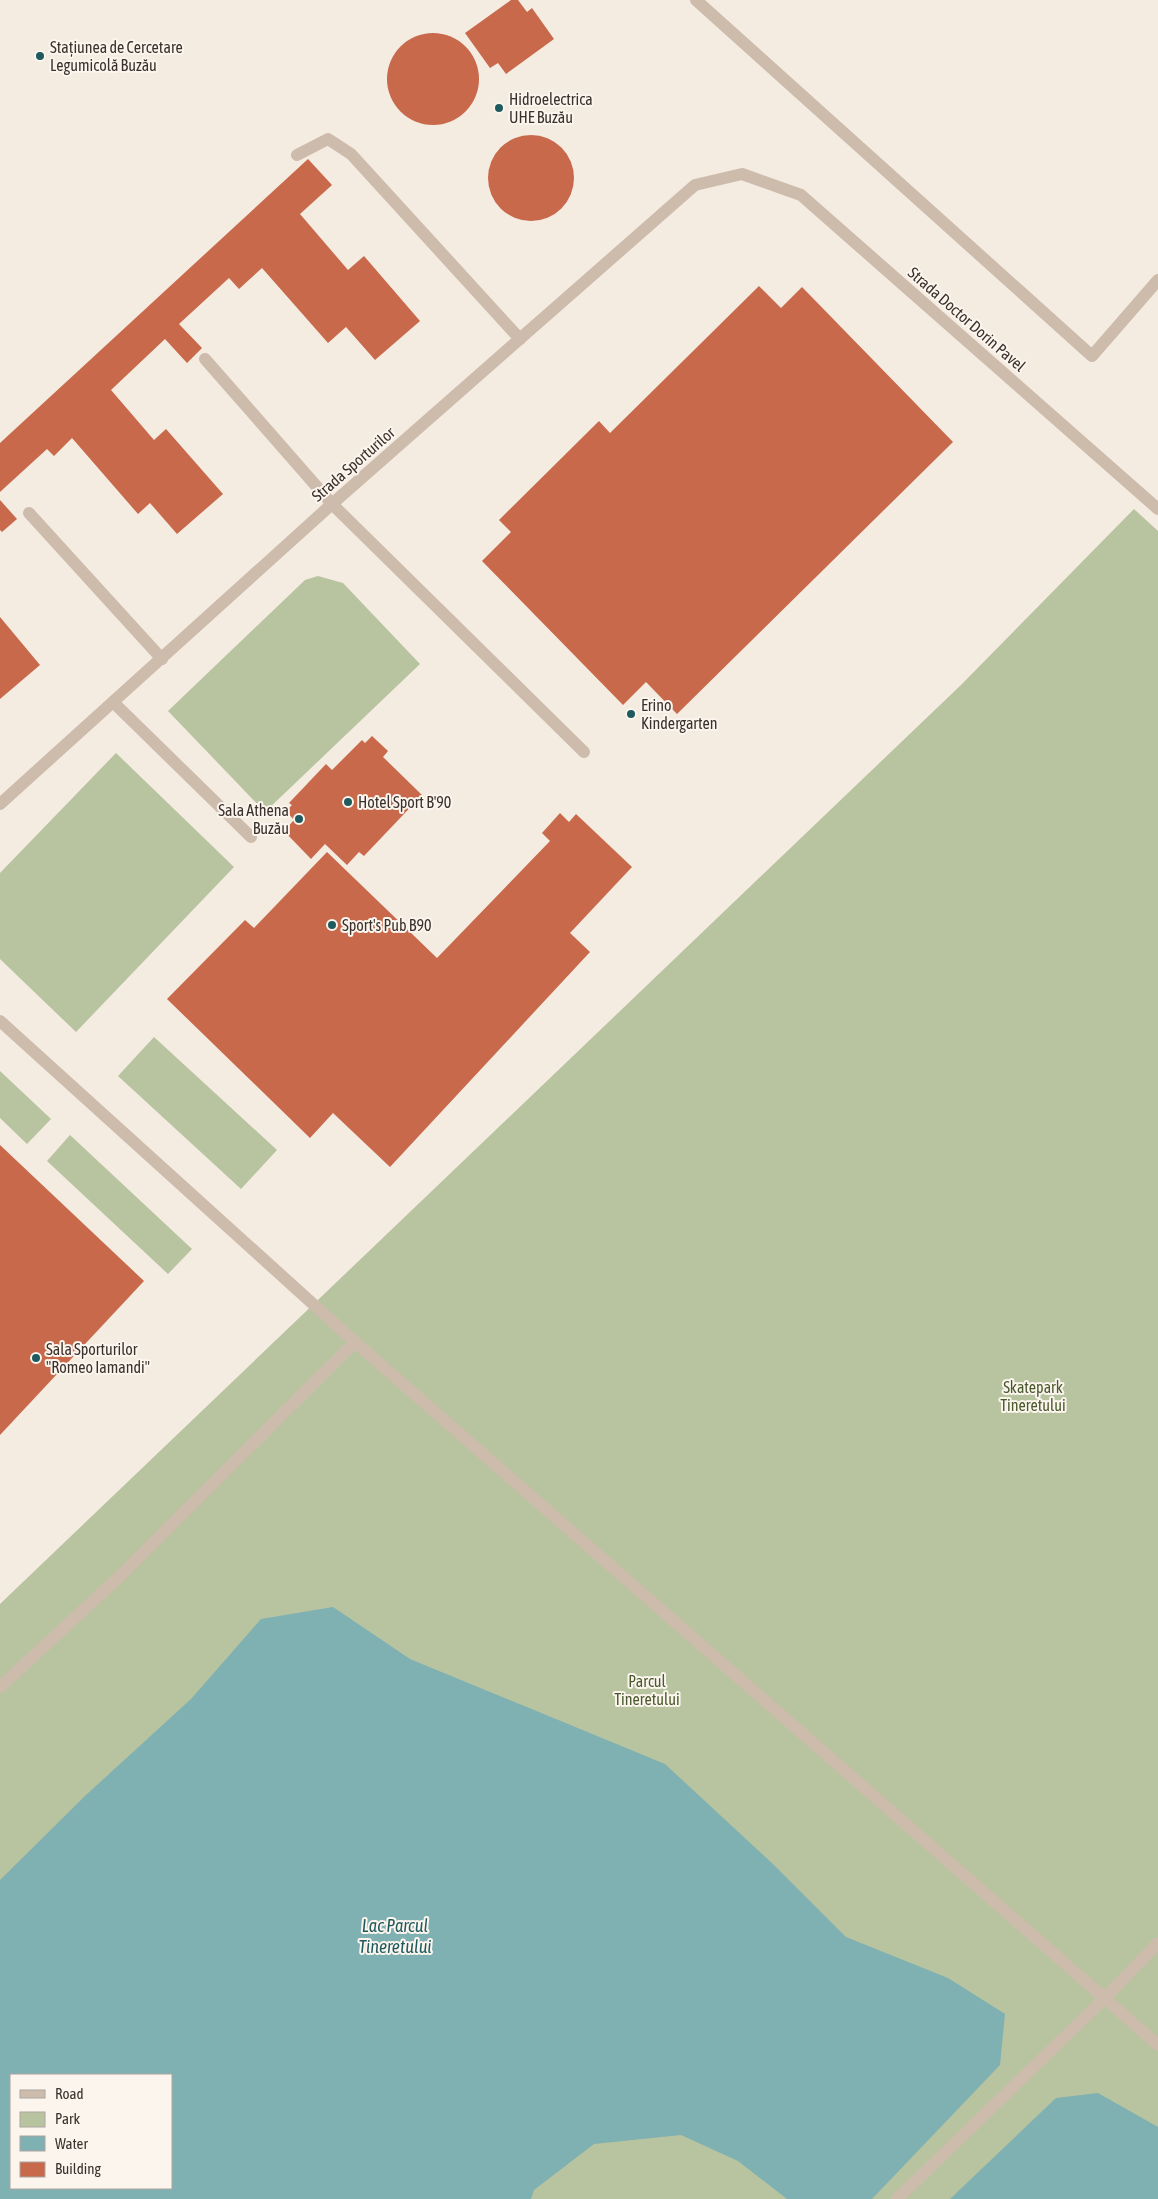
<svg xmlns="http://www.w3.org/2000/svg" width="1158" height="2199" viewBox="0 0 1158 2199" font-family="'Asap Condensed',sans-serif">
<rect width="100%" height="100%" fill="#f4ebe1"/>
<g fill="#b8c4a0" fill-rule="evenodd">
<path d="M1134 509 1158 531V2199H0V1604L962 684ZM11 2075H171V2188H11Z"/>
<polygon points="318,576 343,583 420,664 265,812 168,711 305,580"/>
<polygon points="116,753 234,867 76,1032 0,959 0,873"/>
<polygon points="154,1037 277,1150 241,1189 118,1076"/>
<polygon points="0,1071 51,1119 27,1144 0,1118"/>
<polygon points="70,1135 192,1249 168,1274 47,1161"/>
</g>
<g fill="#7fb0b2" fill-rule="evenodd">
<path d="M333 1607 410 1659 665 1764 775 1866 846 1937 948 1978 1005 2014 1000 2065 872 2199H787L738 2161 681 2135 594 2144 534 2190 531 2199H0V1880L86 1795 191 1699 261 1619ZM11 2075H171V2188H11Z"/>
<polygon points="1098,2093 1158,2127 1158,2199 950,2199 1056,2098"/>
</g>
<g fill="#c8694b">
<polygon points="511,0 518,0 527,12 532,8 554,39 506,74 498,63 490,68 465,33"/>
<circle cx="433" cy="79" r="46"/>
<circle cx="531" cy="178" r="43"/>
<polygon points="308,159 332,185 300,214 348,270 364,256 420,321 375,360 346,327 328,343 262,268 239,289 229,278 179,324 202,348 187,363 165,339 111,390 154,440 166,429 223,494 177,534 150,503 138,514 72,438 54,456 47,449 0,492 0,443"/>
<polygon points="759,286 781,308 802,287 953,442 677,714 646,682 623,705 482,561 511,532 499,520 599,421 610,433"/>
<polygon points="0,500 17,519 2,532 0,530"/>
<polygon points="0,617 40,665 0,699"/>
<polygon points="372,736 388,751 383,757 422,795 364,856 359,852 347,865 325,844 311,859 284,831 294,820 286,811 292,805 289,803 326,764 332,770 362,740 365,743"/>
<polygon points="560,813 569,822 576,814 632,867 570,933 590,952 390,1167 333,1113 310,1138 167,999 245,920 254,928 327,852 437,958 550,841 542,833"/>
<polygon points="0,1145 144,1281 0,1435"/>
</g>
<g fill="none" stroke-linecap="round" stroke-linejoin="round">
<g stroke="#cdbbac" stroke-width="12">
<polyline points="696,0 1092,356 1158,280"/>
<polyline points="297,155 328,139 351,154 520,339"/>
<polyline points="205,359 332,504 584,752"/>
<polyline points="29,513 162,659"/>
<polyline points="113,702 251,837"/>
<polyline points="0,804 332,504 695,185 742,174 801,195 1158,509"/>
<polyline points="0,1021 355,1342 1158,2045"/>
<polyline points="0,1687 119,1577 355,1342"/>
<polyline points="897,2199 1104,1999 1158,1943"/>
</g>
</g>
<g fill="#1f5a5e" stroke="#fbf5ee" stroke-width="2">
<circle cx="40" cy="56" r="5"/>
<circle cx="499" cy="108" r="5"/>
<circle cx="631" cy="714" r="5"/>
<circle cx="348" cy="802" r="5"/>
<circle cx="299" cy="819" r="5"/>
<circle cx="332" cy="925" r="5"/>
<circle cx="36" cy="1358" r="5"/>
</g>
<g text-anchor="middle" stroke-width="4" stroke-linejoin="round" paint-order="stroke">
<g font-size="16" fill="#3b302b" stroke="#fbf5ee" text-anchor="start">
<text x="50" y="53">Stațiunea de Cercetare<tspan x="50" dy="18">Legumicolă Buzău</tspan></text>
<text x="509" y="105">Hidroelectrica<tspan x="509" dy="18">UHE Buzău</tspan></text>
<text x="641" y="711">Erino<tspan x="641" dy="18">Kindergarten</tspan></text>
<text x="358" y="808">Hotel Sport B'90</text>
<text x="289" y="816" text-anchor="end">Sala Athena<tspan x="289" dy="18">Buzău</tspan></text>
<text x="342" y="931">Sport's Pub B90</text>
<text x="46" y="1355">Sala Sporturilor<tspan x="46" dy="18">"Romeo Iamandi"</tspan></text>
</g>
<g font-size="16" fill="#3b302b" stroke="#fbf5ee">
<text transform="translate(967 319) rotate(41)" y="6">Strada Doctor Dorin Pavel</text>
<text transform="translate(353 464) rotate(-41)" y="6">Strada Sporturilor</text>
</g>
<g font-size="16" fill="#4a5a2e" stroke="#fbf5ee">
<text x="1033" y="1393">Skatepark<tspan x="1033" dy="18">Tineretului</tspan></text>
<text x="647" y="1687">Parcul<tspan x="647" dy="18">Tineretului</tspan></text>
</g>
<g font-size="18" font-style="italic" fill="#1f5a5e" stroke="#fbf5ee">
<text x="395" y="1932">Lac Parcul<tspan x="395" dy="21">Tineretului</tspan></text>
</g>
</g>
<rect x="10" y="2074" width="162" height="115" fill="#fbf5ee" stroke="#aea6a0"/>
<rect x="20" y="2090" width="25" height="8" fill="#cdbbac" stroke="#aea6a0"/>
<text x="55" y="2099" font-size="15" fill="#3b302b">Road</text>
<rect x="20" y="2112" width="25" height="15" fill="#b8c4a0" stroke="#aea6a0"/>
<text x="55" y="2124" font-size="15" fill="#3b302b">Park</text>
<rect x="20" y="2136" width="25" height="15" fill="#7fb0b2" stroke="#aea6a0"/>
<text x="55" y="2149" font-size="15" fill="#3b302b">Water</text>
<rect x="20" y="2162" width="25" height="15" fill="#c8694b" stroke="#aea6a0"/>
<text x="55" y="2174" font-size="15" fill="#3b302b">Building</text>
</svg>
